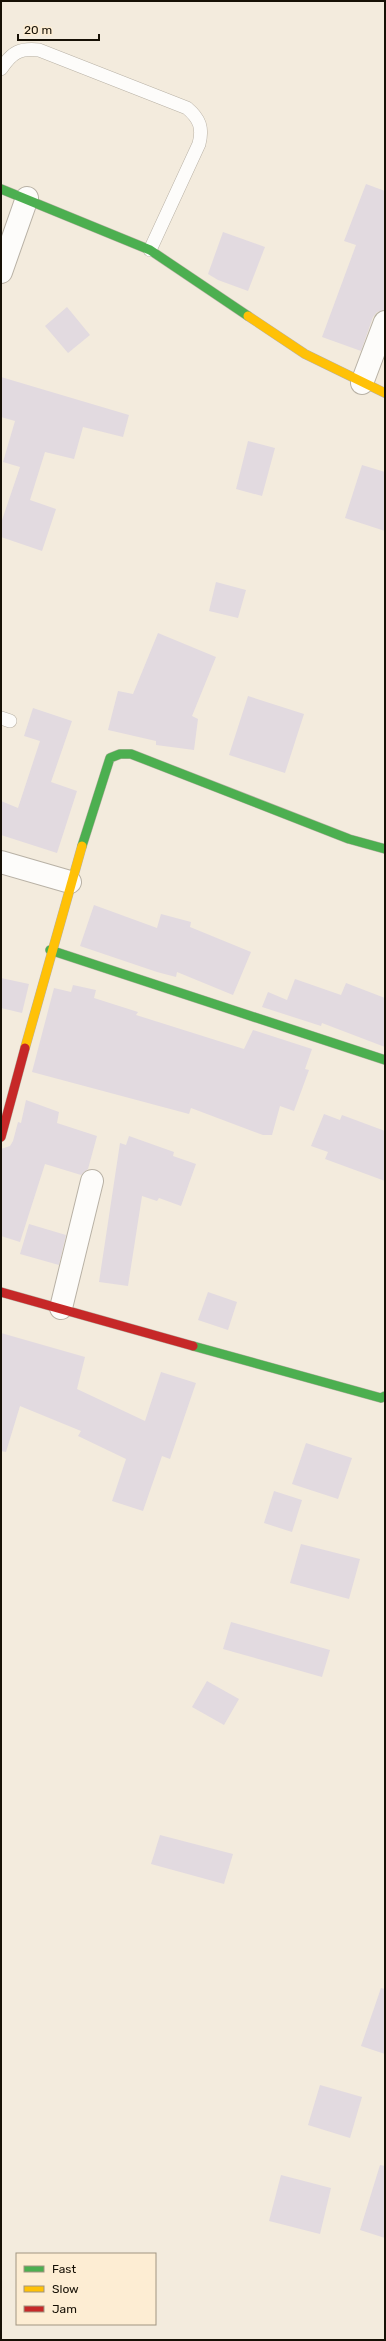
<svg xmlns="http://www.w3.org/2000/svg" width="386" height="2341" viewBox="0 0 386 2341" font-family="Rubik,sans-serif">
<rect width="100%" height="100%" fill="#f3ebdd"/>
<g fill="#e2dae0">
<polygon points="366,184 385,191 385,310 377,312 373,317 361,351 322,337 356,245 344,241"/>
<polygon points="223,232 265,247 248,291 218,280 208,274"/>
<polygon points="67,307 90,335 68,353 45,326"/>
<polygon points="1,377 129,415 123,437 83,427 74,459 45,452 30,500 56,509 42,551 1,537 1,523 20,467 3,462 15,421 1,417"/>
<polygon points="248,441 275,448 262,496 236,489"/>
<polygon points="362,465 385,472 385,531 345,518"/>
<polygon points="216,582 246,590 238,618 209,611"/>
<polygon points="158,633 216,657 192,716 198,719 194,750 156,745 156,741 108,730 118,691 133,694"/>
<polygon points="248,696 304,714 285,773 229,755"/>
<polygon points="33,708 72,721 51,782 77,791 57,853 1,835 1,801 18,808 40,741 24,736"/>
<polygon points="94,905 157,928 161,914 191,922 190,927 251,952 233,995 177,972 176,977 157,972 80,946"/>
<polygon points="1,978 29,984 22,1013 1,1008"/>
<polygon points="295,979 341,995 346,983 385,998 385,1047 322,1023 321,1026 262,1007 268,992 287,1000"/>
<polygon points="73,985 96,990 94,998 138,1012 136,1015 244,1049 253,1030 312,1049 305,1069 309,1070 294,1111 280,1106 272,1135 263,1135 191,1108 189,1114 32,1072 54,988 71,992"/>
<polygon points="26,1100 59,1112 57,1123 97,1136 88,1169 81,1175 45,1164 20,1242 1,1236 1,1149 10,1146 13,1141 18,1122 21,1123"/>
<polygon points="324,1114 340,1120 342,1115 385,1131 385,1181 325,1159 328,1152 311,1146"/>
<polygon points="129,1136 174,1152 173,1156 196,1164 181,1206 159,1198 157,1201 142,1196 128,1286 99,1282 120,1143 126,1145"/>
<polygon points="29,1224 66,1235 59,1265 20,1254"/>
<polygon points="208,1292 237,1302 228,1330 198,1320"/>
<polygon points="1,1333 85,1357 77,1389 145,1421 161,1372 196,1383 170,1459 162,1456 143,1511 112,1501 126,1459 78,1436 81,1431 20,1406 6,1452 1,1451"/>
<polygon points="306,1443 352,1458 338,1499 292,1484"/>
<polygon points="274,1491 302,1500 292,1532 264,1523"/>
<polygon points="301,1544 360,1559 349,1599 290,1583"/>
<polygon points="231,1622 330,1650 322,1677 223,1649"/>
<polygon points="207,1681 239,1699 224,1725 192,1707"/>
<polygon points="160,1835 233,1854 224,1884 151,1864"/>
<polygon points="381,1988 385,1989 385,2054 361,2046"/>
<polygon points="320,2085 362,2097 350,2138 308,2125"/>
<polygon points="380,2165 385,2166 385,2238 360,2230"/>
<polygon points="281,2175 331,2188 320,2234 269,2221"/>
</g>
<g fill="none" stroke-linecap="round" stroke-linejoin="round">
<defs>
<g id="lane">
<path d="M1 69C12 52 20 48 39 50L187 108C200 119 203 128 199 144L150 250"/>
<polyline points="1,718 10,721"/>
</g>
<g id="street">
<polyline points="1,272 27,198"/>
<polyline points="362,383 385,322"/>
<polyline points="1,862 70,882"/>
<polyline points="61,1308 92,1181"/>
</g>
<g id="fast">
<polyline points="1,189 150,250 248,316"/>
<polyline points="82,846 110,758 120,754 131,754 349,839 385,849"/>
<polyline points="50,950 385,1060"/>
<polyline points="193,1346 381,1398 385,1396"/>
</g>
<g id="slow">
<polyline points="248,316 305,354 385,393"/>
<polyline points="25,1048 82,846"/>
</g>
<g id="jam">
<polyline points="1,1137 25,1048"/>
<polyline points="1,1292 193,1346"/>
</g>
</defs>
<use href="#lane" stroke="#b8b1a5" stroke-width="14"/>
<use href="#street" stroke="#b8b1a5" stroke-width="24"/>
<use href="#fast" stroke="#b8b1a5" stroke-width="10"/>
<use href="#slow" stroke="#b8b1a5" stroke-width="10"/>
<use href="#jam" stroke="#b8b1a5" stroke-width="10"/>
<use href="#lane" stroke="#fdfcfa" stroke-width="13"/>
<use href="#street" stroke="#fdfcfa" stroke-width="22"/>
<use href="#fast" stroke="#4caf50" stroke-width="9"/>
<use href="#slow" stroke="#ffc107" stroke-width="9"/>
<use href="#jam" stroke="#c62828" stroke-width="9"/>
</g>
<rect width="386" height="2341" fill="none" stroke="#161005" stroke-width="4"/>
<rect x="16" y="2253" width="140" height="72" fill="#fdedd3" stroke="#a19581"/>
<rect x="24" y="2266" width="20" height="6" fill="#4caf50" stroke="#a19581"/>
<text x="52" y="2273" font-size="12" fill="#161005">Fast</text>
<rect x="24" y="2286" width="20" height="6" fill="#ffc107" stroke="#a19581"/>
<text x="52" y="2293" font-size="12" fill="#161005">Slow</text>
<rect x="24" y="2306" width="20" height="6" fill="#c62828" stroke="#a19581"/>
<text x="52" y="2313" font-size="12" fill="#161005">Jam</text>
<path d="M18 34v6h81v-6" fill="none" stroke="#161005" stroke-width="2"/>
<text x="24" y="34" font-size="12" fill="#161005" stroke="#fdedd3" stroke-width="3" paint-order="stroke">20 m</text>
</svg>
